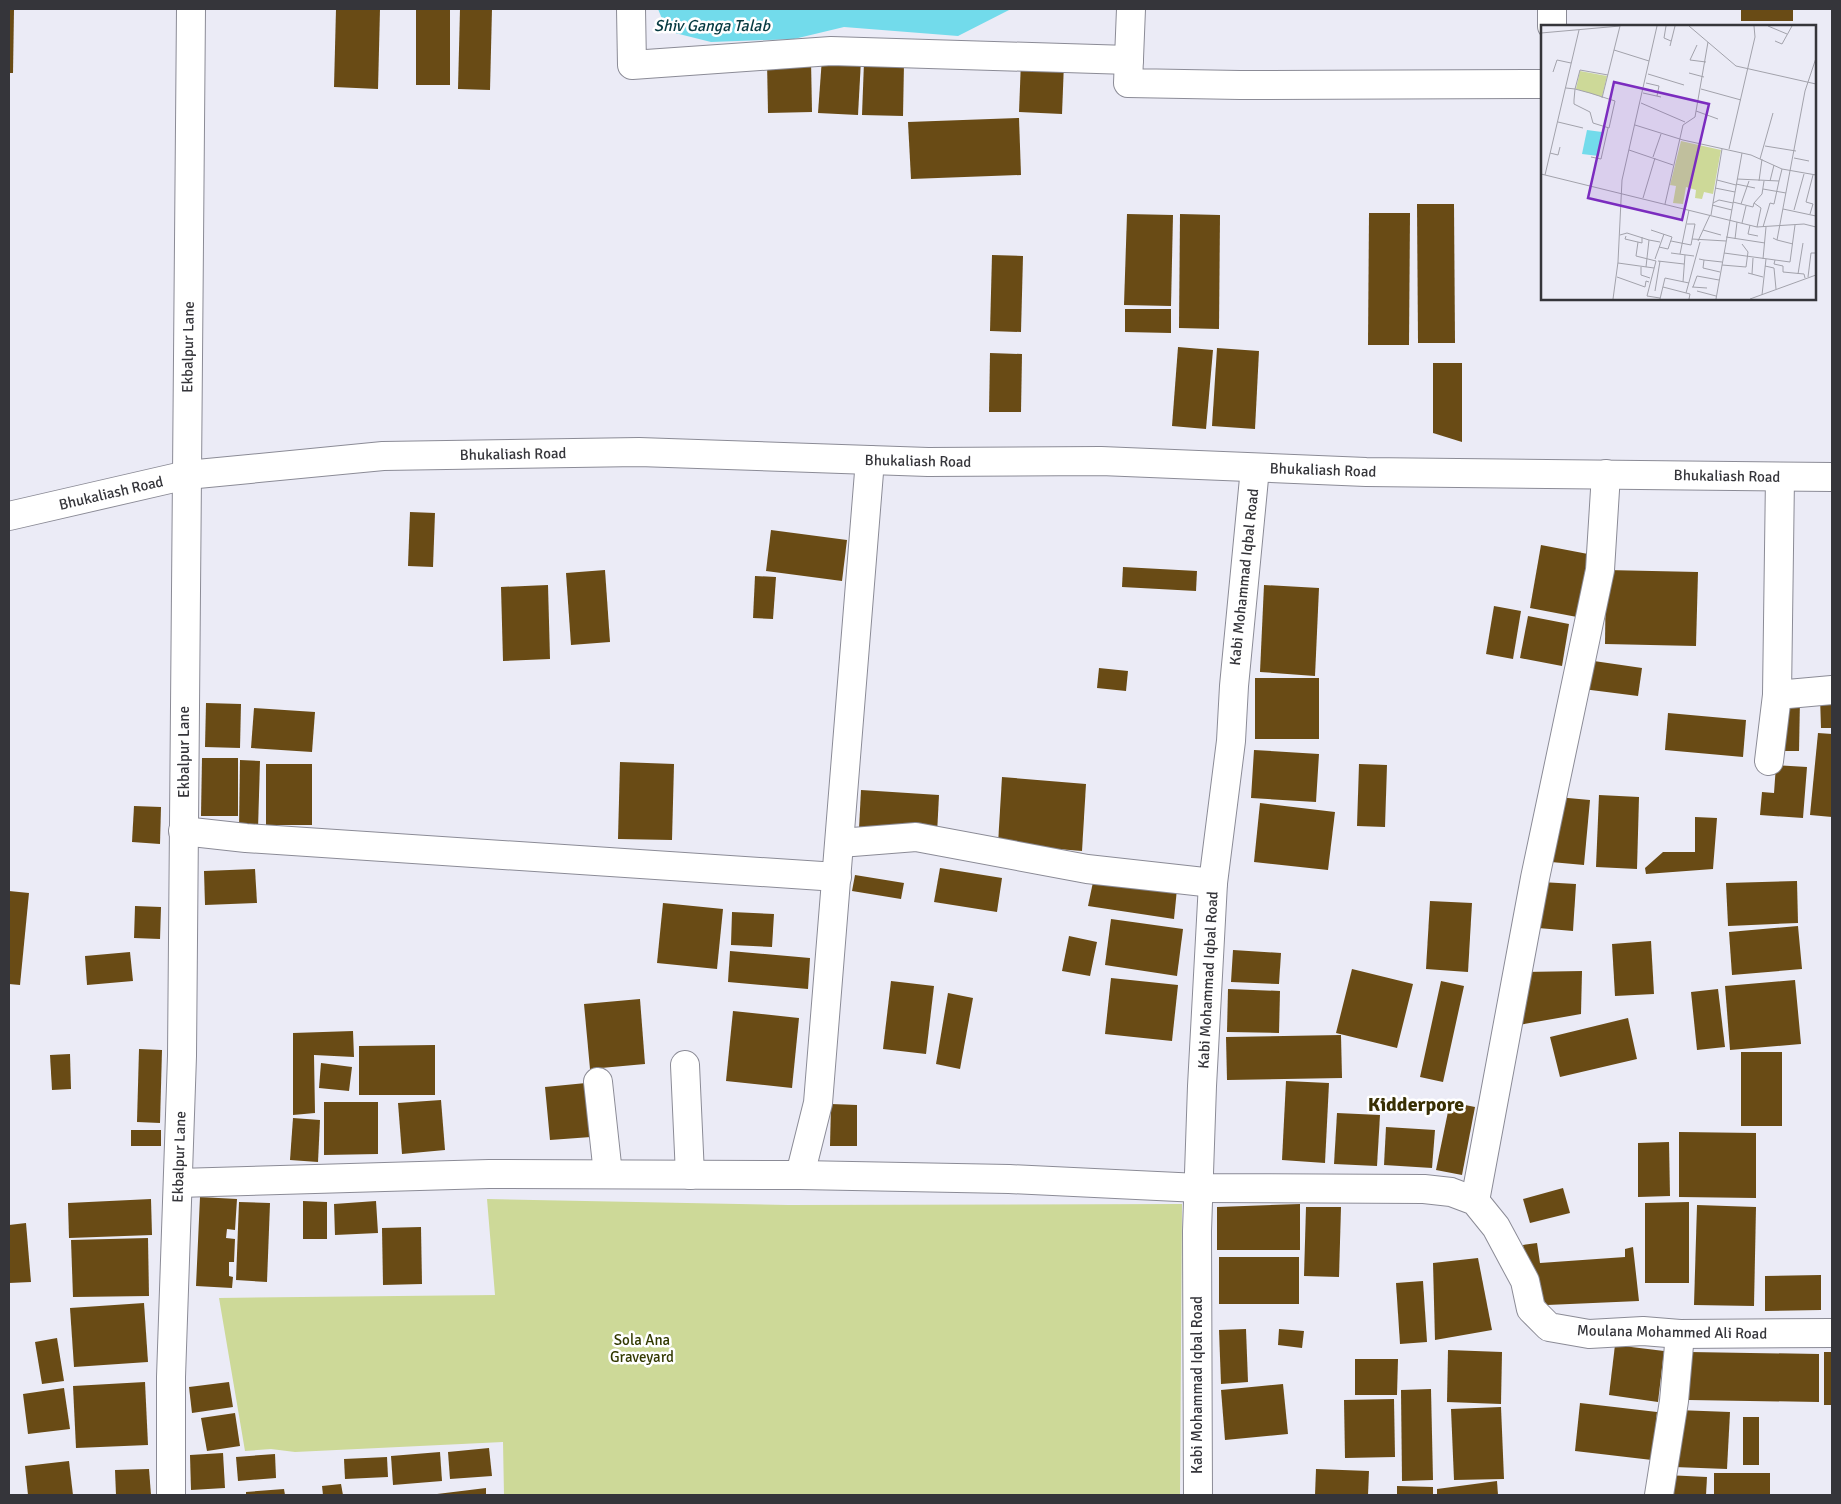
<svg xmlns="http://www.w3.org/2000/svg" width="1841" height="1504" viewBox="0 0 1841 1504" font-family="Signika,sans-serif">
<rect width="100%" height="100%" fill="#ebebf6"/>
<polygon fill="#cdd998" points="487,1199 788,1205 1182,1204 1180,1495 504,1495 503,1442 295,1452 271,1449 245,1451 219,1298 495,1295"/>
<polygon fill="#72dbeb" points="658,9 1011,9 958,36 844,27 794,39 711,42 667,31"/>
<g fill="#694b15">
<polygon points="9,9 14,9 13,73 9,73"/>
<polygon points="336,9 380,9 378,89 334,87"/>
<rect x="416" y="9" width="34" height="76"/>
<polygon points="460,9 492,9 490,90 458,89"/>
<rect x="1741" y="9" width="52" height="12"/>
<polygon points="822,58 861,60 858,115 818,113"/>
<polygon points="811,60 812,112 768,113 767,61"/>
<polygon points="1021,61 1064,63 1062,114 1019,112"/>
<polygon points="864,62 904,63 903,116 862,115"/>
<polygon points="1019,118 1021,175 911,179 908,122"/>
<polygon points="1417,204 1454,204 1455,343 1418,343"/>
<polygon points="1369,213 1410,213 1409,345 1368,345"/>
<polygon points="1127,214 1173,215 1171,306 1124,305"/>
<polygon points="1180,214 1220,215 1219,329 1179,328"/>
<polygon points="992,255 1023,256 1021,332 990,331"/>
<polygon points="1125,309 1171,309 1171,333 1125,332"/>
<polygon points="1178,347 1213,350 1206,429 1172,426"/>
<polygon points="1217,348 1259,351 1255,429 1212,426"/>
<polygon points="990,353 1022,354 1021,412 989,412"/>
<polygon points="1433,363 1462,363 1462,442 1433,433"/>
<polygon points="410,512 435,513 433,567 408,566"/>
<polygon points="771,530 847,540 842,581 766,571"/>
<polygon points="1541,545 1588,554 1577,617 1530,608"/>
<polygon points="1123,567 1197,571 1196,591 1122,587"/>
<polygon points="605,570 610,642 571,645 566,573"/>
<polygon points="1606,570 1698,572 1696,646 1605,644"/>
<polygon points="755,576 776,577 773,619 753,618"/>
<polygon points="548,585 550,659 503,661 501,587"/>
<polygon points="1264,585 1319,588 1315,676 1260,672"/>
<polygon points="1494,606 1521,611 1513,659 1486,654"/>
<polygon points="1528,616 1569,624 1562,666 1520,658"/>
<polygon points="1587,660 1642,668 1638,696 1583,689"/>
<polygon points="1099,668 1128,671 1126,691 1097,688"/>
<rect x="1255" y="678" width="64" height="61"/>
<polygon points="1832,696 1832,728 1821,728 1820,697"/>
<polygon points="1779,699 1800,699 1799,751 1778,751"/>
<polygon points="206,703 241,704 240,748 205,747"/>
<polygon points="254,708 315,712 312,752 251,748"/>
<polygon points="1668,713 1746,720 1743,757 1665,750"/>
<polygon points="1818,733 1832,734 1832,817 1810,815"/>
<polygon points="1254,750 1319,754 1316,802 1251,798"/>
<polygon points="202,758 238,758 238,816 201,816"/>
<polygon points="240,760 260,761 258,829 239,829"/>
<polygon points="620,762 674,764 672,840 618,839"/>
<rect x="266" y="764" width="46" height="61"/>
<polygon points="1359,764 1387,765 1385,827 1357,826"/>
<polygon points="1776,765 1807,767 1803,818 1760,815 1762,792 1774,793"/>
<polygon points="1002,777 1086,784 1082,851 998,844"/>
<polygon points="861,790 939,795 937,834 859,829"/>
<polygon points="1599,795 1639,797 1637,869 1596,867"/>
<polygon points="1557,797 1590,800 1584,865 1551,862"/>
<polygon points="1260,803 1335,812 1328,870 1254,862"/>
<polygon points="134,806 161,807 160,844 132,842"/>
<polygon points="1695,817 1717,818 1713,869 1646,874 1645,868 1663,852 1695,852"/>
<polygon points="940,868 1002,878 997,912 934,902"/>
<polygon points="255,869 257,903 205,905 204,871"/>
<polygon points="855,875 904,883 901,899 852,891"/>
<polygon points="1797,881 1798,923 1728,926 1726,883"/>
<polygon points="1093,882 1177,889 1174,919 1088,906"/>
<polygon points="1541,882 1576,884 1573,931 1538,928"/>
<polygon points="9,891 29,893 20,985 9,984"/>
<polygon points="1430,901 1472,903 1468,972 1426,969"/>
<polygon points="663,903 723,909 717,969 657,963"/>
<polygon points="135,906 161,907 160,939 134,938"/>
<polygon points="732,912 774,914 772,947 731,945"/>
<polygon points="1111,919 1183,929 1177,976 1105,965"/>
<polygon points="1798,926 1802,969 1732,975 1729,932"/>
<polygon points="1069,936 1097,942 1090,976 1062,971"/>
<polygon points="1651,941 1654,994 1615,996 1612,944"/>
<polygon points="1233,950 1281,953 1279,984 1231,982"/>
<polygon points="730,951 810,958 808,989 728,982"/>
<polygon points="130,952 133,981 87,985 85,956"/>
<polygon points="1352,969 1413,984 1397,1048 1336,1033"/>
<polygon points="1582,971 1581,1014 1513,1026 1523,972"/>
<polygon points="1111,978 1178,985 1172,1041 1105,1034"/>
<polygon points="1795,980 1801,1044 1730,1050 1725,986"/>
<polygon points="891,981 934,986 926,1054 883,1049"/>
<polygon points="1441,981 1464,986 1443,1082 1420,1077"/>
<polygon points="1228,989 1280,991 1279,1033 1227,1032"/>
<polygon points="1718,989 1725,1047 1697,1050 1691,992"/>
<polygon points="948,993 973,998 960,1069 936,1064"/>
<polygon points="640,999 645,1064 590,1069 584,1004"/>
<polygon points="733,1011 799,1018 792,1088 726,1081"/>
<polygon points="1628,1018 1637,1059 1560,1077 1550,1037"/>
<polygon points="353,1031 354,1057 314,1055 315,1113 293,1115 293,1033"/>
<polygon points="1341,1035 1342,1078 1227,1080 1226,1037"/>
<polygon points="435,1045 435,1095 359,1095 359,1046"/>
<polygon points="139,1049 162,1050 160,1123 137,1122"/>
<rect x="1741" y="1052" width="41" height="74"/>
<polygon points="70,1054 71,1089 52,1090 50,1055"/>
<polygon points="321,1063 352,1067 349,1091 319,1088"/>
<polygon points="1286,1081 1329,1083 1325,1163 1282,1160"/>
<polygon points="586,1083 591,1137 550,1140 545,1087"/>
<polygon points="441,1100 445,1150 402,1154 398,1103"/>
<polygon points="324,1102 378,1102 378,1154 324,1155"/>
<polygon points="1450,1102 1475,1107 1462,1175 1436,1170"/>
<polygon points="831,1104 857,1105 857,1146 830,1146"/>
<polygon points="1337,1113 1380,1115 1377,1166 1334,1164"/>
<polygon points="293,1118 320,1120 318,1162 290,1160"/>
<polygon points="1386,1127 1435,1130 1432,1168 1384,1165"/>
<rect x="131" y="1130" width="30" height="16"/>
<polygon points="1679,1132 1756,1133 1756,1198 1679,1197"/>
<polygon points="1669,1142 1670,1196 1638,1197 1638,1143"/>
<polygon points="1563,1188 1570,1213 1530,1223 1523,1199"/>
<polygon points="200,1197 237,1199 235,1230 227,1229 226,1238 235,1239 234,1262 229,1262 229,1276 233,1277 232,1288 196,1286"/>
<polygon points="151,1199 152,1235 69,1238 68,1203"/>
<polygon points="303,1201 327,1202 327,1239 303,1239"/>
<polygon points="376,1201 378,1233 335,1235 334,1204"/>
<polygon points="239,1202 270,1203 267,1282 236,1280"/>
<polygon points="1689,1202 1689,1283 1645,1283 1645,1203"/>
<polygon points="1300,1204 1300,1250 1217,1250 1217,1207"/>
<polygon points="1697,1205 1756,1207 1754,1306 1694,1305"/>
<polygon points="1306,1207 1341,1207 1339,1277 1304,1276"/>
<polygon points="26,1223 31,1282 9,1283 9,1225"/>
<polygon points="421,1227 422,1284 383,1285 382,1228"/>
<polygon points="148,1238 149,1296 73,1297 71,1240"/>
<polygon points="1537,1243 1540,1263 1625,1257 1625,1249 1633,1247 1639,1301 1547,1305 1530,1279 1523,1245"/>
<rect x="1219" y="1257" width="80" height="47"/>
<polygon points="1478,1258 1492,1330 1435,1340 1433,1263"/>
<polygon points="1821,1275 1821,1310 1765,1311 1765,1276"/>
<polygon points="1423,1281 1427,1342 1400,1344 1396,1283"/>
<polygon points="144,1303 148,1362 74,1367 70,1308"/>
<polygon points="1246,1329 1248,1382 1221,1384 1219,1330"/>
<polygon points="1279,1329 1304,1331 1302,1348 1278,1345"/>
<polygon points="57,1338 64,1381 42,1384 35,1342"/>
<polygon points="1615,1345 1664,1351 1658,1402 1609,1395"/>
<polygon points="1448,1350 1502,1352 1501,1404 1447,1402"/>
<polygon points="1690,1352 1819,1354 1819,1402 1689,1400"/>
<rect x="1824" y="1352" width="8" height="53"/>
<polygon points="1355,1359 1398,1359 1397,1395 1355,1395"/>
<polygon points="145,1382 148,1445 76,1448 73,1386"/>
<polygon points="229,1382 233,1407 192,1413 189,1387"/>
<polygon points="1283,1384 1288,1434 1225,1440 1221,1390"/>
<polygon points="64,1388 70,1429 28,1434 23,1394"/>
<polygon points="1431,1389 1433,1480 1402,1481 1401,1390"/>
<polygon points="1394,1399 1395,1457 1345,1458 1344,1400"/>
<polygon points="1580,1403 1657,1412 1652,1460 1575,1451"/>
<polygon points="1501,1407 1504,1479 1454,1480 1451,1409"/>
<polygon points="1677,1410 1730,1412 1727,1469 1674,1467"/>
<polygon points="235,1413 240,1446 207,1451 201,1418"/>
<rect x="1743" y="1417" width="16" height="48"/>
<polygon points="489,1448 492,1476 450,1479 448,1452"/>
<polygon points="440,1452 442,1481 393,1485 391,1456"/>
<polygon points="223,1453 225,1488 191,1490 190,1455"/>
<polygon points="275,1454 276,1478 238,1481 236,1457"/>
<polygon points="387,1457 388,1477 345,1479 344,1459"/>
<polygon points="69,1461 73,1495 28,1495 25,1466"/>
<polygon points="149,1469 151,1495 116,1495 115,1470"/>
<polygon points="1316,1469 1369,1471 1368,1495 1315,1495"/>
<rect x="1714" y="1473" width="56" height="22"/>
<polygon points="1666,1475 1707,1477 1706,1495 1665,1495"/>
<polygon points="1497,1481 1498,1495 1437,1495 1437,1489"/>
<polygon points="341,1484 343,1495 323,1495 322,1486"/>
<polygon points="1397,1486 1433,1487 1433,1495 1397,1495"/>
<polygon points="486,1488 486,1495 437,1495 437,1494"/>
<polygon points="284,1489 285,1495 246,1495 246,1492"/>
</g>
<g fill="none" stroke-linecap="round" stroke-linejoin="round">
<defs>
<g id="minor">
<polyline points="631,9 632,65 831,51 1129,60"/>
<polyline points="1131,9 1128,83 1240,85 1542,84"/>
<polyline points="1552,26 1552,9"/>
<polyline points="9,516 187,475 383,456 639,452 928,462 1101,461 1366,472 1832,477"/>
<polyline points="1777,695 1832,690"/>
<polyline points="1769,761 1777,695 1780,477"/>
<polyline points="183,831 246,838 837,877"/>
<polyline points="840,843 916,837 1087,869 1213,883"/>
<polyline points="685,1065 690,1175"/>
<polyline points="598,1082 608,1174"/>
<polyline points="800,1175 818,1103 870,460"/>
<polyline points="178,1183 489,1174 800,1175 1009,1179 1199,1188 1424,1189 1451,1192 1475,1201 1496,1227 1525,1281 1531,1309 1549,1327 1589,1334 1643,1331 1680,1334 1832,1333"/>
<polyline points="1475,1201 1535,878 1600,570 1606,474"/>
<polyline points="171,1495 171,1377 182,1056 191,9"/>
<polyline points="1198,1495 1197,1231 1202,1086 1213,883 1231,741 1234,686 1255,468"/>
<polyline points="1659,1495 1674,1401 1680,1334"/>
</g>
</defs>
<use href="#minor" stroke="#8b8b96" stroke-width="30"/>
<use href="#minor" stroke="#fff" stroke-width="28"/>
</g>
<g text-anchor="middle" stroke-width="5" stroke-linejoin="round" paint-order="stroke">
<g font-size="15" fill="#35353a" stroke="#fff">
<text transform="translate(188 347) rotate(-89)" y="5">Ekbalpur Lane</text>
<text transform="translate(513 454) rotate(-1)" y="5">Bhukaliash Road</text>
<text transform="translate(918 461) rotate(1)" y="5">Bhukaliash Road</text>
<text transform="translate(1323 470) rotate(2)" y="5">Bhukaliash Road</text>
<text transform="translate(1727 476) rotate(1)" y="5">Bhukaliash Road</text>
<text transform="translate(111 493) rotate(-13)" y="5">Bhukaliash Road</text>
<text transform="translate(1244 577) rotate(-84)" y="5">Kabi Mohammad Iqbal Road</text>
<text transform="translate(184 752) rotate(-90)" y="5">Ekbalpur Lane</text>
<text transform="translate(1208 980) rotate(-87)" y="5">Kabi Mohammad Iqbal Road</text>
<text transform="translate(179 1157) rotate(-88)" y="5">Ekbalpur Lane</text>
<text transform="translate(1672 1332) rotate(1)" y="5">Moulana Mohammed Ali Road</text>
<text transform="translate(1197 1385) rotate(-90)" y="5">Kabi Mohammad Iqbal Road</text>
</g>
<g font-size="15" fill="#323900" stroke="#fff">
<text x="642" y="1345">Sola Ana<tspan x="642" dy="17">Graveyard</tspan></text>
</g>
<g font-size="16" font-style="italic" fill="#063a41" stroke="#fff">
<text x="712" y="31">Shiv Ganga Talab</text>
</g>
<g font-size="20" font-weight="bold" fill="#393004" stroke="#fff">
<text x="1416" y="1111">Kidderpore</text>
</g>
</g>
<g transform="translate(1541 25)">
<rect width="275" height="275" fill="#ebebf6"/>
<path d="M39 46 66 51 61 72 35 64ZM140 116 180 125 172 169 163 167 161 174 154 173 155 165 145 162 142 179 132 178 135 161 129 160Z" fill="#cdd998"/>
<path d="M46 105 61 107 58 131 41 129Z" fill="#72dbeb"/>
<path fill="none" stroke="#a2a2ab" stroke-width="1" d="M125 1 123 13 130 16M148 1 195 41 275 59M227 1 246 9M0 8 79 1M234 16 241 19 251 1M156 20 149 35 165 37M129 21 134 1M73 25 108 36M12 47 16 35 30 38M148 48 163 52M107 49 143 60M105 58 118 61 116 71M25 63 34 64 49 68 74 76 68 103 52 98 49 87 33 79V75L34 64 39 45 67 50M160 64 200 75M102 68 120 72M61 73 79 1M100 78 144 97M155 86 177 94M17 97 42 103M94 100 142 115 210 130 241 144 275 150M224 121 255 126M188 124 214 12 213 1M88 125 132 140M9 128 17 130 19 122M50 132 60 134 67 103M112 132 120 109M253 133 268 136M219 134 232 88M0 149 216 202 263 199 275 202M4 150 38 5M196 154 238 156 241 144M176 155 195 160M218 156 221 134M229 156 233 140M195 159 214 163M174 163 194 167M222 164 245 168M102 173 114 133M192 177 212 182 213 178M172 178 178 175 192 178M124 179 142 100 154 92 167 17M200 179 208 156M171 180 191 185M242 184 275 191M253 185 263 149M269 189 272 179 265 177 272 150M170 190 181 124M201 198 205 181M209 200 207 209 217 211M216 202 220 183 213 178 221 169 223 156M222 202 229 178 233 179 238 156M110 205 131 212 127 224 118 222M162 205 180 210M79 210 86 208 108 215M85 211 84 214 101 218V212M185 212 224 218M232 213 236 215 264 66 275 33M151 214 185 216M194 214 196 197M236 215 252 219M130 216 150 220 154 199H146M157 216 169 190M97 217 95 231 115 236 106 271 119 273M130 228 153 231M183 228 249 237 254 200M139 229 148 185M114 234 123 209M158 234 163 235 162 243 179 247M222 234 225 202M163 235 181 237M234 235 233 239 242 241V247L263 249 264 253M117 236 143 239M77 238 113 243M181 240 205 242 207 227 201 219M224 241 233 243 235 264M100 242V250L109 253M105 242 108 215 119 217M207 248 222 252M211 249 212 233M257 249 262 218M76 252 104 262 105 256 108 257M267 252 270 228H275M142 257 144 230M122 262 149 269 148 274M151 262 166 263M152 262 156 251 178 255M114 266 119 236M156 266 175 271M145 268 159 217M221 270 225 234M72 274 77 237 81 155 116 1M119 274 124 253 148 258M175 274 201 128M209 274 275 250"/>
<path fill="#7b2cbf" fill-opacity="0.15" stroke="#7b2cbf" stroke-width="2.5" d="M73 57 168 79 141 195 47 173Z"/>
<rect width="275" height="275" fill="none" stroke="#35353a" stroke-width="2.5"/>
</g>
<rect width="1841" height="1504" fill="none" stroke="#35353a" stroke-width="20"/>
</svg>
